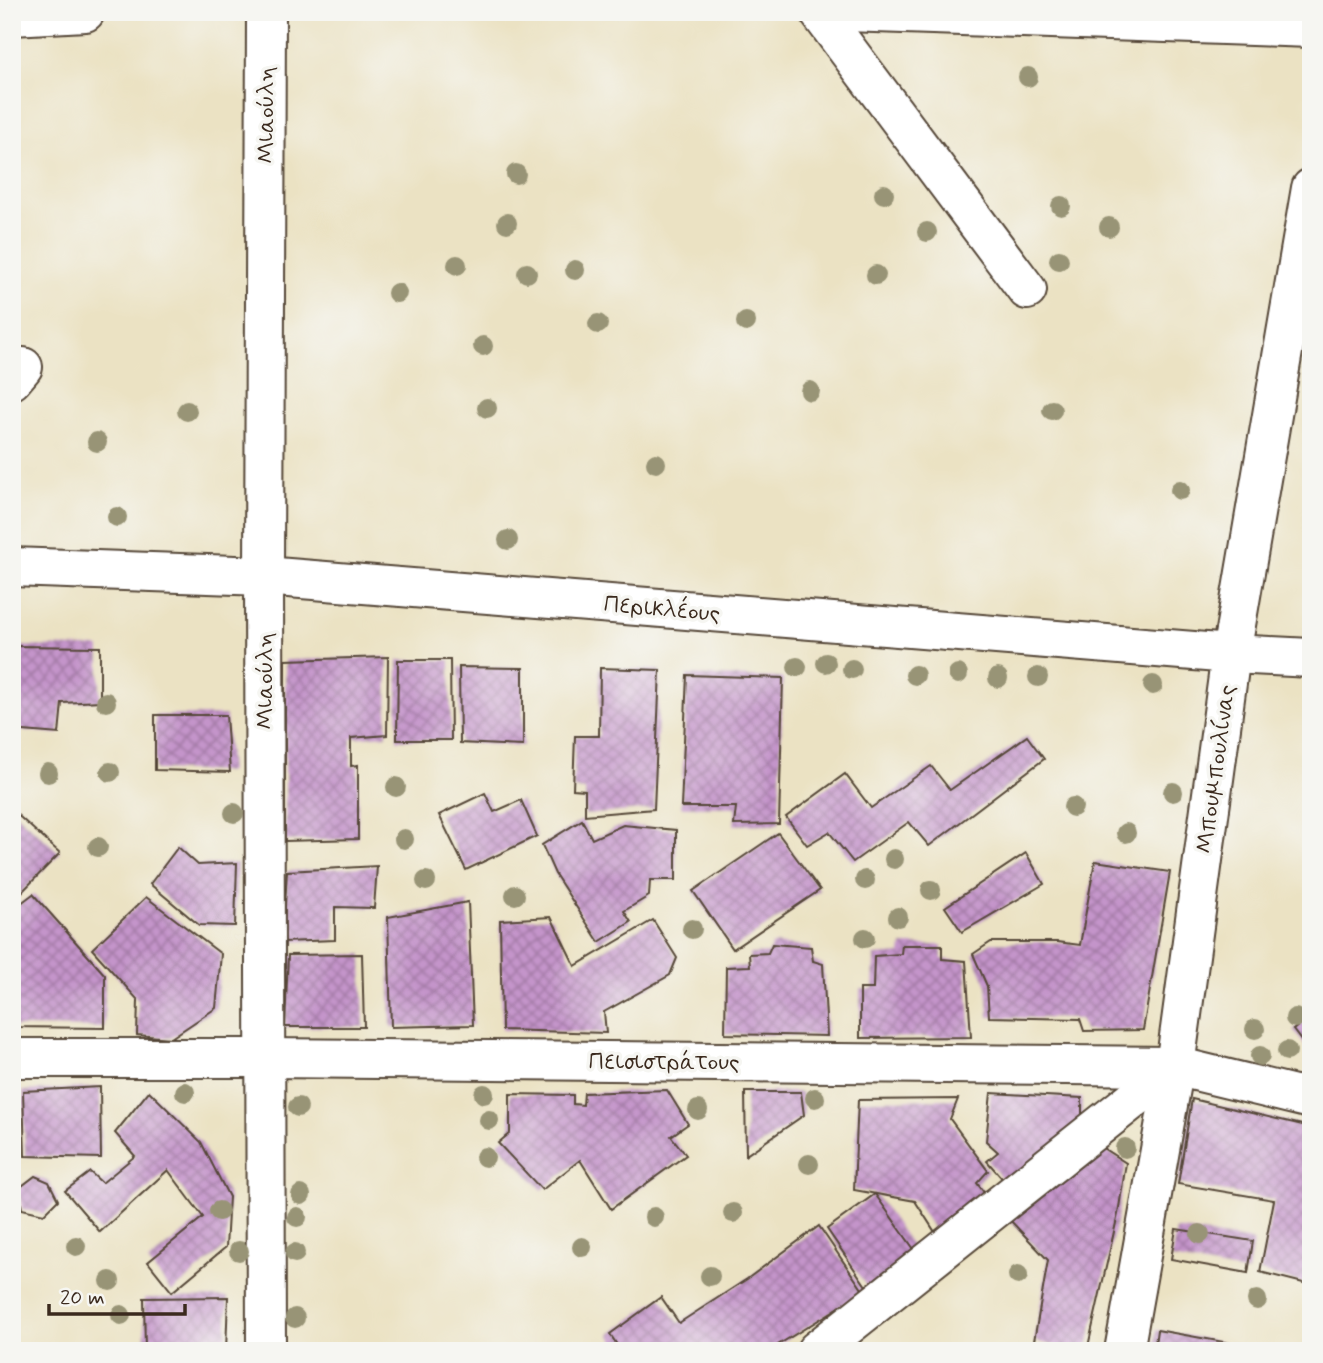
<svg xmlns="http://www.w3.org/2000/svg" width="1323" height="1363" viewBox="0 0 1323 1363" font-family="Mynerve,sans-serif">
<defs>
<pattern id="building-cross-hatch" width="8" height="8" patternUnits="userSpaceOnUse" patternTransform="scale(1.75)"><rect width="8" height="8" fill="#c494ca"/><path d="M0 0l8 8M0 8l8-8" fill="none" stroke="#a079a3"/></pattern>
</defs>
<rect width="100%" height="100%" fill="#f6f6f2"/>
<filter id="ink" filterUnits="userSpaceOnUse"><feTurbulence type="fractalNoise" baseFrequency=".0143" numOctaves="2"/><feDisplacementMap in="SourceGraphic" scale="14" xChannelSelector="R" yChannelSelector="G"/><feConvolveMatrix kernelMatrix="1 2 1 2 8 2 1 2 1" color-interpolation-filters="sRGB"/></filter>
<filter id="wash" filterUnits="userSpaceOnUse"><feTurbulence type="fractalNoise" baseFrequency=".00686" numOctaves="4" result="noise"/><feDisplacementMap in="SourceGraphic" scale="28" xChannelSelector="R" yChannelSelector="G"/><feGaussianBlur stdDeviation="1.57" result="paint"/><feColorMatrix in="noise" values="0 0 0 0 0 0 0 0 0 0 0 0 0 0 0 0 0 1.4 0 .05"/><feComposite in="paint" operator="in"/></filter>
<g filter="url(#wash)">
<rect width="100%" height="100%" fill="#ebe2c3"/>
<g id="blocks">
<g fill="url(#building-cross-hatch)">
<polygon points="12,646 100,647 100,701 62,703 59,734 12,730"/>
<polygon points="388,657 387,735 351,738 351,766 358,765 358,839 285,841 285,660"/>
<polygon points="398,660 450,660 451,740 397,740"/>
<polygon points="459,667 523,668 523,746 460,743"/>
<polygon points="600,668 660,670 654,809 585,815 585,790 573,789 575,736 599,736"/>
<polygon points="687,675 783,678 779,824 734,825 736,807 681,807"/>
<polygon points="155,715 226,715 230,772 155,770"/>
<polygon points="1027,736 1044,759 929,846 909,822 853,862 829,832 807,845 786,817 845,774 871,808 931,766 950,790"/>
<polygon points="485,793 494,812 521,800 537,836 466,870 439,815"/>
<polygon points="12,810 60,853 14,900 12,898"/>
<polygon points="582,820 592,839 623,825 676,830 676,880 650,880 649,896 624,911 631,922 599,942 555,874 542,845"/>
<polygon points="778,833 820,890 733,949 693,891"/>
<polygon points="178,847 198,865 237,863 235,926 199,925 150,884"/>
<polygon points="1026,853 1044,884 962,932 945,907"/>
<polygon points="1095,861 1170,872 1143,1030 1084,1031 1080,1019 989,1017 987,986 973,954 991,942 1057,942 1080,945"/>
<polygon points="377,866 374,908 335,907 335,940 283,942 287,871"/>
<polygon points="33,894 105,975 105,1028 12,1027 12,910"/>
<polygon points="146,897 221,954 216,1008 171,1038 137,1035 138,1000 92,949"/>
<polygon points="468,902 473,1025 391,1027 388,917"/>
<polygon points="551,917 575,966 653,920 677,958 670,975 604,1012 606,1033 502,1030 500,920"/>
<polygon points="772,944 811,947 813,961 823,964 827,1036 725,1034 726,967 750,966 749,954 768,953"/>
<polygon points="902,945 942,945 942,959 966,961 971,1037 860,1038 860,989 873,989 874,956 901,954"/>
<polygon points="362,954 364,1027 285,1027 288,955"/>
<polygon points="1311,1016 1311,1054 1293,1030"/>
<polygon points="100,1087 101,1158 25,1156 23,1091"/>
<polygon points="667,1090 688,1124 671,1136 686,1155 611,1209 580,1160 542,1190 498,1143 510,1133 510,1094 573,1095 573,1104 583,1105 584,1093"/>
<polygon points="149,1091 201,1142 229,1197 226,1247 172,1292 148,1262 203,1217 168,1170 100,1232 65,1191 90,1172 102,1183 135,1156 115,1133"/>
<polygon points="745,1092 801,1092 804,1115 746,1155"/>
<polygon points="991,1093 1082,1098 1082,1129 1006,1183 987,1161 998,1152 986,1141"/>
<polygon points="958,1099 950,1119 988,1171 977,1183 988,1198 935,1232 915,1201 854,1190 858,1100"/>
<polygon points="1192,1099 1311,1127 1311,1285 1260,1272 1274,1200 1178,1184"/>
<polygon points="1098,1145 1126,1163 1118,1214 1087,1351 1076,1351 1034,1341 1048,1260 1008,1218"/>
<polygon points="35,1176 49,1182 58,1200 44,1214 22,1209 18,1189"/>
<polygon points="875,1194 916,1252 868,1289 827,1229"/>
<polygon points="819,1226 864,1292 768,1351 621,1351 610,1334 661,1297 679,1323 747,1279"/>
<polygon points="1176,1229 1253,1241 1248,1273 1171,1259"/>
<polygon points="228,1297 226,1351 145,1351 144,1298"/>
<polygon points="1157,1330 1235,1344 1234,1351 1154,1351"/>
</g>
</g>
</g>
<g filter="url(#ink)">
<use href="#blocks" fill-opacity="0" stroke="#554637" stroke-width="2"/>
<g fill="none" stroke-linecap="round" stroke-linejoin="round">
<defs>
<g id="minor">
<polyline points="266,12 264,576 266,1351"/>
<polyline points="819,12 1027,290"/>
<polyline points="846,12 1311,28"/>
<polyline points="12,16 85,12"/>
<polyline points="12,380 23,367"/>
<polyline points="12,567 264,576 1231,654 1311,658"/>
<polyline points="12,1058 266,1058 1175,1066 1311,1099"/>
<polyline points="816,1351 1175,1066"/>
<polyline points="1124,1351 1175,1066 1231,654 1311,188"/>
</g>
</defs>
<use href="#minor" stroke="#554637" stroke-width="42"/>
<use href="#minor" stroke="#fff" stroke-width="38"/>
</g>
<g fill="#989476">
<circle cx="1028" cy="77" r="10"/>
<circle cx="516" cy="174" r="10"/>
<circle cx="884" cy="194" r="10"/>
<circle cx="1061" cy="206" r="10"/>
<circle cx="507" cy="223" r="10"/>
<circle cx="1109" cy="227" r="10"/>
<circle cx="927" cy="232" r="10"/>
<circle cx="1059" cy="260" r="10"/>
<circle cx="457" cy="265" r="10"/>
<circle cx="575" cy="270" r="10"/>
<circle cx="527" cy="273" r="10"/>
<circle cx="876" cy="275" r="10"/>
<circle cx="397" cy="293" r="10"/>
<circle cx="746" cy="322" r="10"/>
<circle cx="598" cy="324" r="10"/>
<circle cx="483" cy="346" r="10"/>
<circle cx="810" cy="391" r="10"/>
<circle cx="487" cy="408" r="10"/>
<circle cx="1052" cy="410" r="10"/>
<circle cx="187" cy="411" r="10"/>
<circle cx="97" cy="442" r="10"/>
<circle cx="656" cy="463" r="10"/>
<circle cx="1180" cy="490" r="10"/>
<circle cx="117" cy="517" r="10"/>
<circle cx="508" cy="540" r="10"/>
<circle cx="826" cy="663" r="10"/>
<circle cx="797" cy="667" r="10"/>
<circle cx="852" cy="669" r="10"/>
<circle cx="958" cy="674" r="10"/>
<circle cx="915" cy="675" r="10"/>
<circle cx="1038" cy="677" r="10"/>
<circle cx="998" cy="678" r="10"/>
<circle cx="1153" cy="685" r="10"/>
<circle cx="106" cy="702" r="10"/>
<circle cx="110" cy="772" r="10"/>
<circle cx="48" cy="773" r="10"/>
<circle cx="396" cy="787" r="10"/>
<circle cx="1173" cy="792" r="10"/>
<circle cx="1073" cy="807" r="10"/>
<circle cx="234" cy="813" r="10"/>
<circle cx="1126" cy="833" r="10"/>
<circle cx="404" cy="839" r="10"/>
<circle cx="98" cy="847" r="10"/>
<circle cx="894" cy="859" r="10"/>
<circle cx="865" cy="880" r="10"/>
<circle cx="426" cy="881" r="10"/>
<circle cx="931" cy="890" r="10"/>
<circle cx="515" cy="895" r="10"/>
<circle cx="898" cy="917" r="10"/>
<circle cx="692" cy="929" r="10"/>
<circle cx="865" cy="938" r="10"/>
<circle cx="1295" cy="1018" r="10"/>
<circle cx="1255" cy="1029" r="10"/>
<circle cx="1287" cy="1051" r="10"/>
<circle cx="1260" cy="1056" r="10"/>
<circle cx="185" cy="1092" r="10"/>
<circle cx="484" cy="1094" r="10"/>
<circle cx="815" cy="1098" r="10"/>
<circle cx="298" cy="1107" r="10"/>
<circle cx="698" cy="1110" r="10"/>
<circle cx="489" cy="1120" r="10"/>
<circle cx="1125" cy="1148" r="10"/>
<circle cx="485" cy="1157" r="10"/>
<circle cx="809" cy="1164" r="10"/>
<circle cx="301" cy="1195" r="10"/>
<circle cx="219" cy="1211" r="10"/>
<circle cx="733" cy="1213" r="10"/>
<circle cx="297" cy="1217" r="10"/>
<circle cx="654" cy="1217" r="10"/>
<circle cx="1200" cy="1234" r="10"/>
<circle cx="76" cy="1246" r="10"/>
<circle cx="582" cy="1247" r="10"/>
<circle cx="239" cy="1251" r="10"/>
<circle cx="295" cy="1253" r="10"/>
<circle cx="1018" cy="1275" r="10"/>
<circle cx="710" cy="1276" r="10"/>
<circle cx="110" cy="1281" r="10"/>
<circle cx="1257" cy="1300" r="10"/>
<circle cx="121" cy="1315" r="10"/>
<circle cx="295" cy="1318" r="10"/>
</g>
</g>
<g text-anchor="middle" stroke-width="7" stroke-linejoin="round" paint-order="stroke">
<g font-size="24" fill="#3b2a1e" stroke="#f6f6f2">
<text transform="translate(265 115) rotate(-90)" y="8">Μιαούλη</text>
<text transform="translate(662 608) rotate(5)" y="8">Περικλέους</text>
<text transform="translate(264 681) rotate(-90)" y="8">Μιαούλη</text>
<text transform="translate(1215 769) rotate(-82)" y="8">Μπουμπουλίνας</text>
<text x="664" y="1069">Πεισιστράτους</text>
</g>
</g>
<rect width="1323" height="1363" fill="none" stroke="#f6f6f2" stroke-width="42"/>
<path d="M49 1304v10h136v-10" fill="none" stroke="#3b2a1e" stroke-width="3.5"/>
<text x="60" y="1304" font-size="21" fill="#3b2a1e" stroke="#f6f6f2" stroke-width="5" paint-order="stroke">20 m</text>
</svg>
